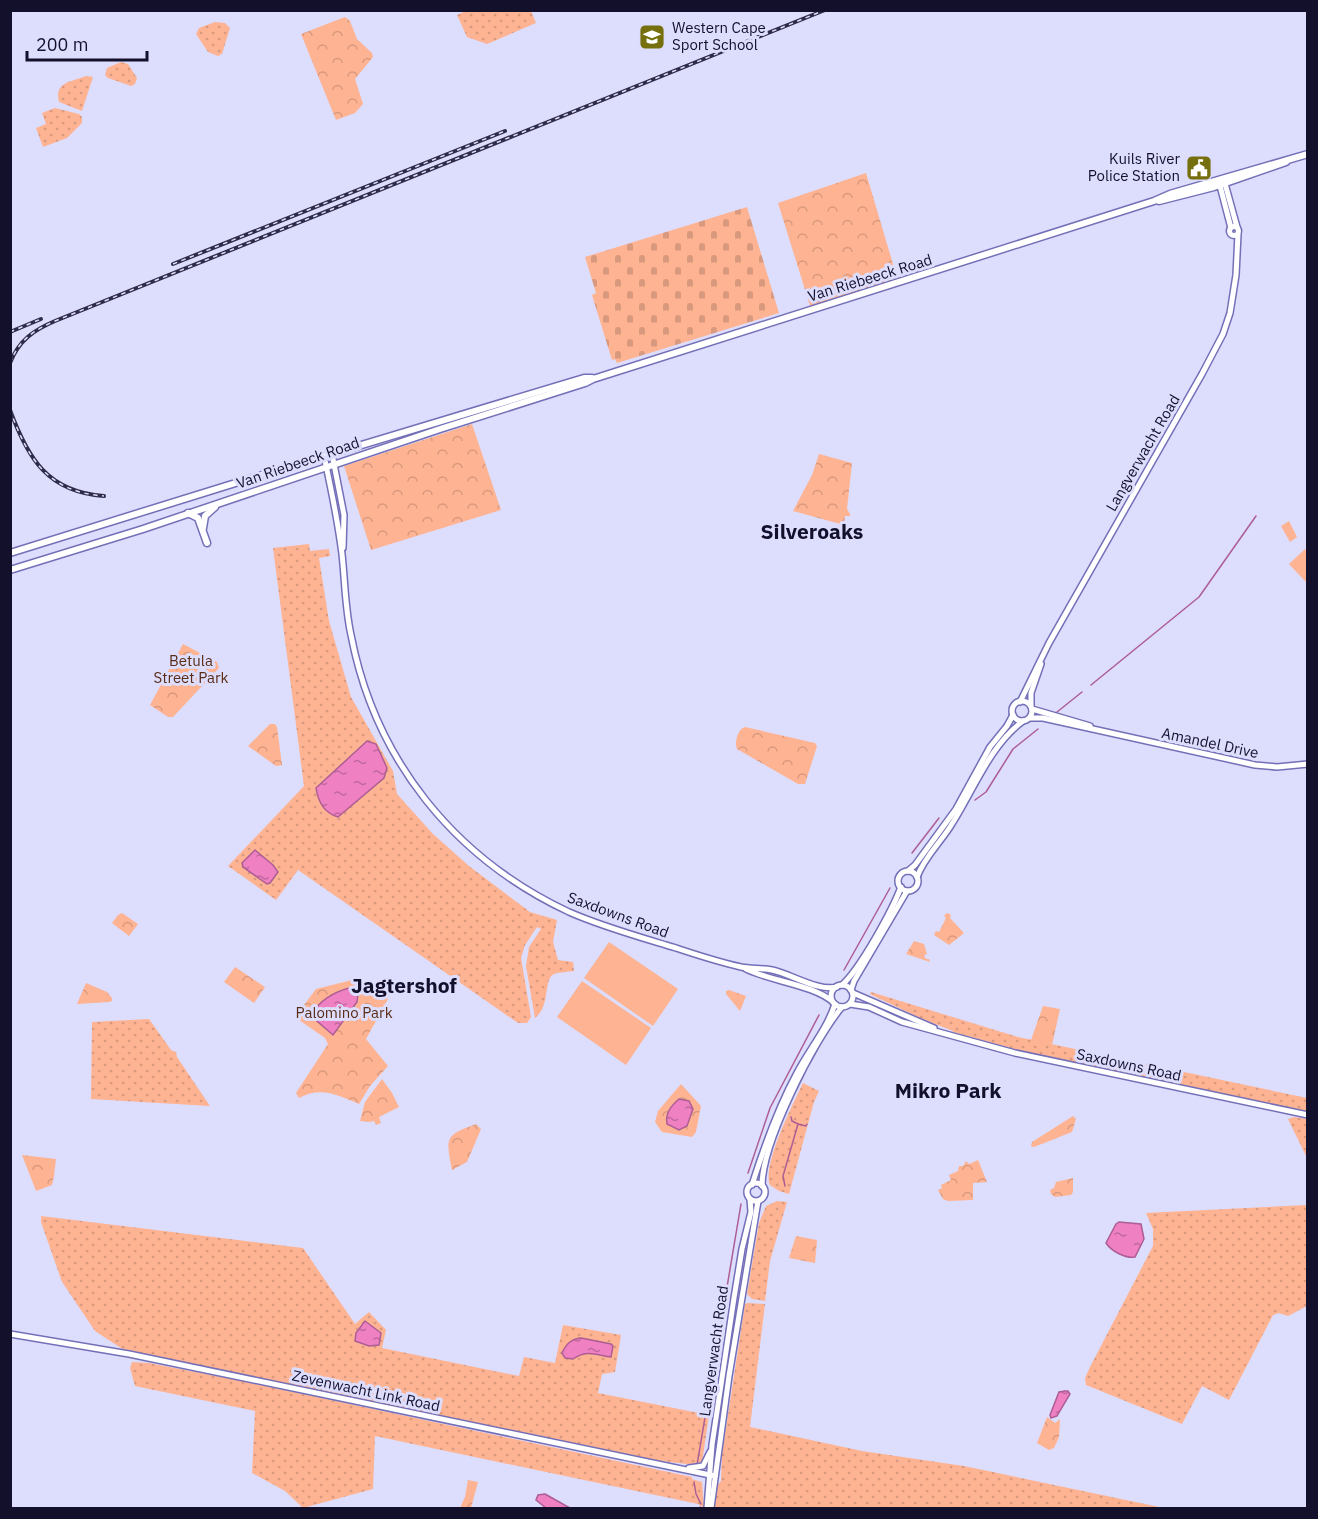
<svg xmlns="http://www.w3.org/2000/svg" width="1318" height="1519" viewBox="0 0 1318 1519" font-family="'IBM Plex Sans',sans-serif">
<defs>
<pattern id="grass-dots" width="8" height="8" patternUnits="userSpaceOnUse" patternTransform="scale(1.5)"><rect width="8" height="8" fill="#feb392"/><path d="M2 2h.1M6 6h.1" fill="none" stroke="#d9997e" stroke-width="1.8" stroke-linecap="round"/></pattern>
<pattern id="forest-crowns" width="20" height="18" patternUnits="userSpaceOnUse" patternTransform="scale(1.5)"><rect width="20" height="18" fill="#feb392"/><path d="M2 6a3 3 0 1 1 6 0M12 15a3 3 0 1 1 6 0" fill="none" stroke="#d9997e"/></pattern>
<pattern id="cemetery-stones" width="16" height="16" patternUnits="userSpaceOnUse" patternTransform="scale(1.5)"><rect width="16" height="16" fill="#feb392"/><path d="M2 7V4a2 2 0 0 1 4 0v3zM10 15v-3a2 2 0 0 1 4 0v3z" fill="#d9997e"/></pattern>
<pattern id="water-ripples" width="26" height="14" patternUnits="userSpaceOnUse" patternTransform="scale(1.5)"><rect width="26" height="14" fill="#ef80c2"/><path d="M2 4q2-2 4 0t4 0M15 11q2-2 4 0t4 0" fill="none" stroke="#c0679e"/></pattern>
</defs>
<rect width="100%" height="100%" fill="#ddddfd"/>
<g fill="url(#grass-dots)">
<polygon points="468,10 531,11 536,23 487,44 467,37 457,15"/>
<polygon points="215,22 225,23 230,28 222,54 218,56 208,52 196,34 199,28"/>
<polygon points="121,62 128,64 137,78 135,84 131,86 108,78 105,75 107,68"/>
<path d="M86 76 93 77 82 111 59 102C54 82 71 82 86 76Z"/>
<polygon points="55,108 79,114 82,117 82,123 67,138 43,147 36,128 46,124 42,113"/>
<path d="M309 544 310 551 329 549 330 556 319 558 329 621 351 697 393 771 397 794 433 834 469 866 530 912 557 920 553 942 558 960 573 962 574 971C568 972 560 972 554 974 543 979 551 1006 535 1018L526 966 529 947 541 929 537 927 525 945 521 958 531 1017 527 1023H518L298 870 276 900 228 866 304 786 273 548Z"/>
<polygon points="871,992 1018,1037 1307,1098 1307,1112 1033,1054 953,1032 953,1031 920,1018 874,996 870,994"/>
<polygon points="149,1019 171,1050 176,1052 177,1057 210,1106 91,1099 92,1022"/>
<path d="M803 1083 819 1091 814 1102 789 1194 779 1191 770 1185C762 1165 793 1104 803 1083Z"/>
<polygon points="1294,1117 1307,1119 1307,1158 1288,1119"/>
<polygon points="777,1201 787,1202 770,1261 765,1301 752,1299 747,1294 759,1223 766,1206"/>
<polygon points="1307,1205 1307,1306 1288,1316 1279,1313 1273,1315 1229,1400 1202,1386 1182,1424 1086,1385 1085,1378 1090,1367 1153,1246 1153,1229 1146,1213"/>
<polygon points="41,1216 303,1248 355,1324 369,1312 386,1330 382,1348 519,1376 524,1357 555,1363 563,1325 621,1335 615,1372 602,1374 598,1393 709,1415 702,1463 695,1465 644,1459 124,1350 95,1331 62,1282 41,1222"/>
<polygon points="748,1303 765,1304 750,1427 862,1451 964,1466 1164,1508 713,1508 716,1487 721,1481 722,1454 745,1304"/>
<polygon points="132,1362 149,1363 247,1382 692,1477 692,1479 702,1482 704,1508 698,1504 375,1436 373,1489 303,1508 285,1491 252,1473 255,1411 135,1386 130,1368"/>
</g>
<g fill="url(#forest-crowns)">
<polygon points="345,17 350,21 357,39 372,53 373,57 355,79 363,104 355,113 336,120 301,34"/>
<polygon points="866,173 898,281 811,309 778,203"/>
<polygon points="472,424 501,510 371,550 344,466"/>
<polygon points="819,454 852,463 847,509 850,514 850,516 845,516 844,525 793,511 812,475"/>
<polygon points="183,644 217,662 219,668 173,717 168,717 150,705"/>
<polygon points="270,724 275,724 277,727 282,765 276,766 248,746"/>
<path d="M745 727 815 743 817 746 805 784H798L737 749C734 742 738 729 745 727Z"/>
<polygon points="122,913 138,924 129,936 112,923 118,915"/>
<polygon points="947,913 951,915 950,918 964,933 949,945 934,935 936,931 939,932 946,918 944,916"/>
<polygon points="914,941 924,944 927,954 924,955 926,959 929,959 930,962 906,954"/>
<polygon points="235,967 265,987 254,1003 224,982"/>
<path d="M352 980 383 994 388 999 366 1039 388 1066 370 1086 359 1104C338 1095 321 1086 299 1098L296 1093 328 1044 325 1038 299 1020 298 1013 316 989Z"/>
<polygon points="86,983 107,992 112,998 112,1001 109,1002 77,1004"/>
<polygon points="729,990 746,996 740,1011 726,994 726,991"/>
<polygon points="1043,1006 1060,1009 1052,1045 1031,1040"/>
<polygon points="382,1079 392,1093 399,1107 379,1117 381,1123 376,1125 374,1121 369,1122 360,1121 365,1102"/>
<polygon points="681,1084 701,1106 696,1132 692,1137 662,1132 655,1122 658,1111"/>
<polygon points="1073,1116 1076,1119 1072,1132 1034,1147 1031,1146 1032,1142"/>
<path d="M476 1124 481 1129 467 1162 452 1170C446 1137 444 1136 476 1124Z"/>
<polygon points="22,1155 56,1159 54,1176 52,1185 36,1191"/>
<polygon points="978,1160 987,1182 973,1183 973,1200 948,1201 943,1199 938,1190 942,1188 941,1185 951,1180 949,1175 958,1171 959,1166 963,1166 966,1161 969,1164"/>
<polygon points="1073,1178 1073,1192 1071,1195 1055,1197 1051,1194 1050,1190 1054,1188 1056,1182"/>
<polygon points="796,1236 817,1240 815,1263 789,1258"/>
<polygon points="1047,1417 1055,1423 1060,1419 1059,1437 1054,1448 1049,1450 1037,1443"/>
<polygon points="468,1480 478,1482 471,1508 460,1508 465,1497"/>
</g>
<polygon fill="url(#cemetery-stones)" points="747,207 779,313 617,363 615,359 612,360 592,295 596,293 585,257"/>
<g fill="#feb392">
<polygon points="1289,521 1297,537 1290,542 1281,526"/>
<polygon points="1305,549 1307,552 1307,583 1289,564"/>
<polygon points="609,942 678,989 653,1026 584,978"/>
<polygon points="582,981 651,1028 626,1065 557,1017"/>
</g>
<g fill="url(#water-ripples)" stroke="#ad5e95" stroke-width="1.5">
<path d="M367 741 376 744 387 768 384 778 338 817C324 813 318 801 316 788Z"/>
<polygon points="255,850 273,865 278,872 270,883 267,884 243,867 242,863"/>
<path d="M349 988 358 994 357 1002 333 1035 311 1016C318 1001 334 992 349 988Z"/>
<path d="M679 1099 689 1101 693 1109 687 1126 679 1130 667 1124C665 1113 671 1106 679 1099Z"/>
<path d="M1119 1222 1141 1224 1144 1239 1135 1257C1126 1259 1111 1251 1106 1243L1116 1224Z"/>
<polygon points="365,1321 381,1333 379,1345 369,1346 355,1341 356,1333"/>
<path d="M581 1338 611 1344 613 1346 611 1357C596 1355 587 1349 573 1359L565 1358 562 1353C566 1344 571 1339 581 1338Z"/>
<polygon points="1065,1391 1068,1391 1070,1394 1057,1416 1051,1418 1050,1415 1059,1392"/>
<polygon points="545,1494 570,1508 546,1508 536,1500 538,1495"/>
</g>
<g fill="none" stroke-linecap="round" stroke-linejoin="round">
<g stroke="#ad5e95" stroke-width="1.5">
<polyline points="1091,685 1199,597 1256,516"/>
<polyline points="1057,712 1082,692"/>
<polyline points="975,800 986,792 1013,749 1038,729"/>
<polyline points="912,853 939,818"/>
<polyline points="844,970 890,888"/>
<polyline points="798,1124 806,1126 807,1124"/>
<polyline points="748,1173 770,1108 819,1015"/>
<polyline points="785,1186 783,1176 798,1124 792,1121 791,1117"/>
<polyline points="697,1465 741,1204"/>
<polyline points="694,1482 696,1494 701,1504"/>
<polyline points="700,1508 700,1507"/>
</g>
<defs>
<g id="tertiary">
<polyline points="1224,180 1237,227"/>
<polyline points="1219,182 1231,228"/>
<circle cx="1234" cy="231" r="4.5"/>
<polyline points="332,454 344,515 343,548"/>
<path d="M324 456C331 488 338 522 342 554 345 581 345 608 351 635 375 760 454 858 569 912 603 927 640 937 676 948 697 955 719 962 741 967 751 969 762 968 772 970 791 974 819 992 837 987"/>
<circle cx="1022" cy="711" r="10"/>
<polyline points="1020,702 1049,643 1202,374 1223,334 1230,313 1236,275 1238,234"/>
<polyline points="1031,706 1031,693 1041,664"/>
<polyline points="1032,709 1090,726"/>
<polyline points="1030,718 1043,718 1255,765 1277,767 1308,764"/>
<polyline points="908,871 915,865 956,809 990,747 1007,726 1013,715"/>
<circle cx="908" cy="881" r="10"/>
<path d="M917 877C924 858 939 844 950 827 973 792 989 746 1023 721"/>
<path d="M746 969C770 981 814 985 833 1002"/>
<path d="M842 985C860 969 892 911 901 887"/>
<circle cx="842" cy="996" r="11"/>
<polyline points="851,990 854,981 907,891"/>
<polyline points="853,993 934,1028"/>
<polyline points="850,1004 869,1007 902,1022 1015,1053 1308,1115"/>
<circle cx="756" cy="1192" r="9"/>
<path d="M752 1185C764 1147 778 1108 797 1073 809 1050 827 1029 835 1004"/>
<path d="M762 1186C762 1143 814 1040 842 1007"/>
<polyline points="10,1334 129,1354 715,1476"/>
<polyline points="689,1468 703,1466 710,1452"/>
<polyline points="707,1508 712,1445 734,1298 742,1249 751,1212 750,1199"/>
<polyline points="711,1508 729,1376 758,1201"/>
</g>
<g id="primary">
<polyline points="1159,201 1214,187 1286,162"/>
<polyline points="188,513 198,518 207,543"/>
<polyline points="203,528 205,516 215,507"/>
<polyline points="10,553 242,481 584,378 592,378"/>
<polyline points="10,570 143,529 440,429 585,383 593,379 1154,201 1170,194 1308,154"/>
</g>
</defs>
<use href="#tertiary" stroke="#7470b8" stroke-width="8"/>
<use href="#primary" stroke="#7470b8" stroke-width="9"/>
<use href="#tertiary" stroke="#fff" stroke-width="5"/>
<use href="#primary" stroke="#fff" stroke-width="6"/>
<defs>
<g id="rail">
<polyline points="173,264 505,131"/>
<polyline points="10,332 41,319"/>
<path d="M10 363C19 340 34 330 55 321L825 10"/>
<path d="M10 410C28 459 48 492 104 496"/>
</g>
</defs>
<use href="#rail" stroke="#2f2c49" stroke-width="4"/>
<use href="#rail" stroke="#ddddfd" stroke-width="1.5" stroke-dasharray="4.5" stroke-linecap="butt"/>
</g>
<defs>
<symbol id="school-square" viewBox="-11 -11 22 22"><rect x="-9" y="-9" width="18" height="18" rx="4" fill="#766f0e" stroke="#ddddfd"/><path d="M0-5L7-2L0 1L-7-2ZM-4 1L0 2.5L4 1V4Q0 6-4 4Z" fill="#fff"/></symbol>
<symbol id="civic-square" viewBox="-11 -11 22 22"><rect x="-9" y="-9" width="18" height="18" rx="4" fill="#766f0e" stroke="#ddddfd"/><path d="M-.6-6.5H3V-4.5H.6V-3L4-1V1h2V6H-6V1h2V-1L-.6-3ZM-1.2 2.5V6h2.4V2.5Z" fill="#fff"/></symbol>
</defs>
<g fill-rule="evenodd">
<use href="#school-square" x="637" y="22" width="30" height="30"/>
<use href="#civic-square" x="1184" y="153" width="30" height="30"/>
</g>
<g text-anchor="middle" stroke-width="6" stroke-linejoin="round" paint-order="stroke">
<g font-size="15" fill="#13102c" stroke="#ddddfd" text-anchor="start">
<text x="672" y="33">Western Cape<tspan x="672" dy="17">Sport School</tspan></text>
<text x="1180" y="164" text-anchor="end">Kuils River<tspan x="1180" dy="17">Police Station</tspan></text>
</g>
<g font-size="15" fill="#13102c" stroke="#ddddfd">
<text transform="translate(870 278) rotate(-17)" y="5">Van Riebeeck Road</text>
<text transform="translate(1143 453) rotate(-60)" y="5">Langverwacht Road</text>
<text transform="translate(298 463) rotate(-19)" y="5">Van Riebeeck Road</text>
<text transform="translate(1210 743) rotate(12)" y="5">Amandel Drive</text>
<text transform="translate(618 915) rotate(20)" y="5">Saxdowns Road</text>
<text transform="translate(1129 1065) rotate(12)" y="5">Saxdowns Road</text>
<text transform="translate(714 1351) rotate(-82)" y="5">Langverwacht Road</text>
<text transform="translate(366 1391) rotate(12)" y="5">Zevenwacht Link Road</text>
</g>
<g font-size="15" fill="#592c16" stroke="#ddddfd">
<text x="191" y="666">Betula<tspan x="191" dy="17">Street Park</tspan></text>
<text x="344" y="1018">Palomino Park</text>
</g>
<g font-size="21" font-weight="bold" fill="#13102c" stroke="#ddddfd">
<text x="812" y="539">Silveroaks</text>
<text x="404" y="993">Jagtershof</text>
<text x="948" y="1098">Mikro Park</text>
</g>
</g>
<rect width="1318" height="1519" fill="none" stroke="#13102c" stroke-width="24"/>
<path d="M27 51v9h120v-9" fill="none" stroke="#13102c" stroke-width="3"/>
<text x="36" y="51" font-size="18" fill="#13102c" stroke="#ddddfd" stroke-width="4.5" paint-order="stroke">200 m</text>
</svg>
